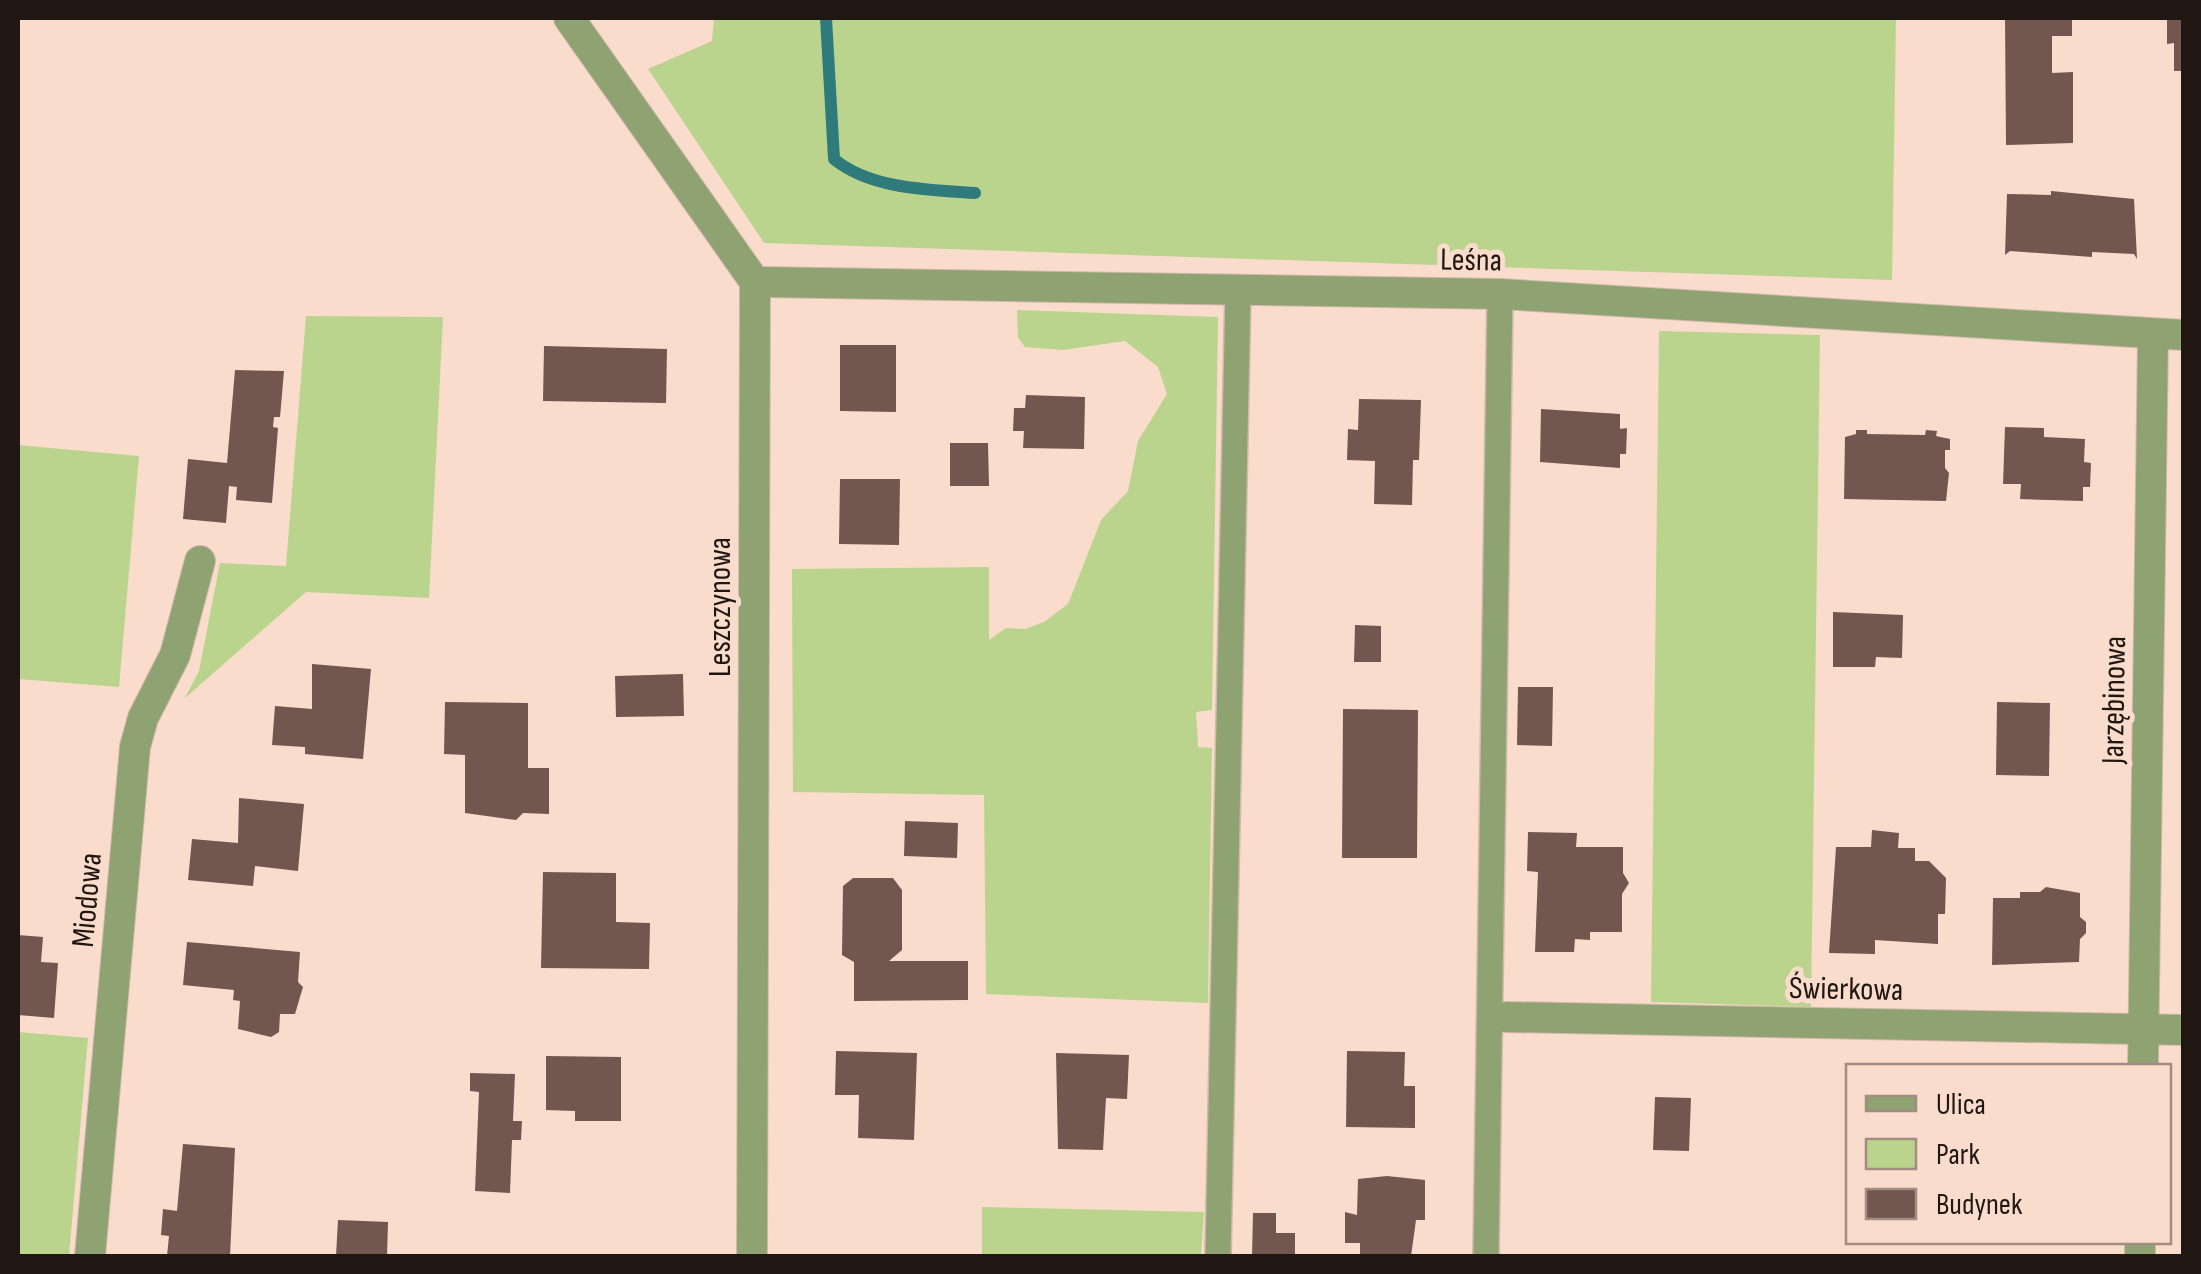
<svg xmlns="http://www.w3.org/2000/svg" width="2201" height="1274" viewBox="0 0 2201 1274" font-family="'Sofia Sans Condensed',sans-serif">
<rect width="100%" height="100%" fill="#f9dccc"/>
<g fill="#bbd48d">
<polygon points="714,18 1896,18 1892,280 764,243 648,69 712,41"/>
<polygon points="1017,310 1218,317 1212,710 1196,712 1198,747 1212,748 1208,1003 986,994 984,795 793,792 792,569 989,567 989,640 1006,628 1025,629 1044,622 1068,604 1101,520 1128,491 1138,441 1167,394 1158,367 1125,341 1063,350 1025,347 1018,338"/>
<polygon points="306,316 443,317 429,598 306,592 185,698 199,671 220,563 286,566"/>
<polygon points="1659,331 1820,335 1811,1007 1651,1002"/>
<polygon points="18,445 139,456 119,687 18,679"/>
<polygon points="18,1032 88,1038 69,1256 18,1256"/>
<polygon points="982,1207 1204,1212 1201,1256 982,1256"/>
</g>
<g fill="none" stroke-linecap="round" stroke-linejoin="round">
<path stroke="#2f7b7b" stroke-width="12" d="M826 18 834 159C870 189 929 190 975 193"/>
</g>
<g fill="#725650">
<polygon points="2005,18 2072,18 2072,36 2052,36 2052,73 2073,72 2073,143 2006,145"/>
<polygon points="2167,18 2184,18 2184,71 2174,71 2174,43 2167,44"/>
<polygon points="2051,191 2134,199 2137,259 2134,254 2092,252 2092,257 2010,251 2005,255 2007,194 2051,195"/>
<polygon points="840,345 896,345 896,412 840,411"/>
<polygon points="544,346 667,349 666,403 543,401"/>
<polygon points="235,370 284,371 280,417 274,417 273,427 278,428 272,503 236,500 237,487 229,486 226,523 183,519 188,459 227,463"/>
<polygon points="1026,395 1085,397 1084,449 1023,448 1024,431 1013,431 1014,408 1025,408"/>
<polygon points="1359,399 1421,400 1419,460 1413,460 1412,505 1374,504 1375,461 1347,460 1348,429 1358,430"/>
<polygon points="1541,409 1620,414 1620,429 1627,428 1626,454 1620,454 1620,468 1540,462"/>
<polygon points="2005,427 2044,428 2044,437 2085,439 2084,462 2091,463 2090,487 2083,487 2083,501 2020,499 2021,484 2003,484"/>
<polygon points="1856,430 1867,430 1867,434 1925,435 1926,430 1937,431 1936,436 1950,439 1950,450 1945,450 1945,468 1949,473 1946,501 1844,499 1845,437 1856,434"/>
<polygon points="950,443 988,443 989,486 950,486"/>
<polygon points="840,479 900,479 899,545 839,544"/>
<polygon points="1833,612 1903,615 1902,658 1876,657 1875,667 1833,667"/>
<polygon points="1355,625 1381,626 1381,662 1354,662"/>
<polygon points="312,664 371,669 363,759 305,754 305,747 272,745 275,706 312,709"/>
<polygon points="683,674 684,716 616,717 615,676"/>
<polygon points="1518,687 1553,687 1552,746 1517,745"/>
<polygon points="445,702 528,703 528,768 549,768 549,814 523,813 516,820 465,813 465,755 444,754"/>
<polygon points="1997,702 2050,703 2049,776 1996,775"/>
<polygon points="1343,709 1418,710 1417,858 1342,858"/>
<polygon points="239,798 304,804 298,871 255,866 253,886 188,880 192,839 238,843"/>
<polygon points="905,821 958,823 957,858 904,856"/>
<polygon points="1872,830 1899,833 1898,848 1915,848 1915,861 1929,861 1946,878 1945,914 1938,914 1938,944 1875,940 1875,954 1829,953 1836,847 1871,847"/>
<polygon points="1528,832 1577,833 1576,847 1623,847 1623,873 1629,883 1622,894 1622,932 1590,932 1590,940 1575,939 1574,952 1535,952 1538,872 1527,871"/>
<polygon points="543,872 616,873 616,922 650,923 649,969 541,968"/>
<polygon points="853,878 893,878 902,890 902,950 889,961 968,961 968,1000 854,1001 854,962 842,955 843,886"/>
<polygon points="2046,887 2080,893 2080,917 2086,922 2086,933 2080,939 2079,962 1992,965 1993,898 2020,898 2020,892 2040,892"/>
<polygon points="18,935 43,937 41,962 58,963 54,1018 18,1015"/>
<polygon points="187,942 300,952 298,982 303,987 295,1014 280,1014 279,1032 271,1037 238,1029 240,1001 233,1000 234,990 183,985"/>
<polygon points="836,1051 917,1053 914,1140 858,1138 859,1095 835,1095"/>
<polygon points="1347,1051 1405,1052 1404,1086 1415,1086 1415,1128 1346,1127"/>
<polygon points="1056,1053 1129,1055 1127,1099 1106,1098 1103,1150 1058,1149"/>
<polygon points="546,1056 621,1057 621,1121 575,1121 575,1111 546,1110"/>
<polygon points="470,1073 515,1074 513,1121 522,1121 521,1140 512,1140 510,1193 475,1191 479,1092 470,1091"/>
<polygon points="1655,1097 1691,1098 1689,1151 1653,1150"/>
<polygon points="183,1144 235,1148 230,1256 167,1256 169,1236 161,1235 163,1209 177,1211"/>
<polygon points="1387,1176 1425,1180 1425,1220 1416,1220 1411,1256 1360,1256 1360,1243 1345,1243 1345,1212 1357,1215 1358,1179"/>
<polygon points="1253,1213 1276,1213 1276,1233 1295,1233 1295,1256 1252,1256"/>
<polygon points="338,1220 388,1222 387,1256 336,1256"/>
</g>
<g fill="none" stroke-linecap="round" stroke-linejoin="round">
<defs>
<g id="lane">
<polyline points="1218,1256 1238,290"/>
<polyline points="1486,1256 1500,294"/>
</g>
<g id="street">
<polyline points="569,18 755,282 752,1256"/>
<polyline points="755,282 1500,294 2184,335"/>
<polyline points="1506,1017 2184,1030"/>
<polyline points="2143,1066 2153,335"/>
<polyline points="90,1256 135,747 143,718 175,655 200,561"/>
<polyline points="2140,1256 2140,1242"/>
</g>
</defs>
<use href="#lane" stroke="#d2b9ab" stroke-width="28"/>
<use href="#street" stroke="#d2b9ab" stroke-width="32"/>
<use href="#lane" stroke="#8fa272" stroke-width="25"/>
<use href="#street" stroke="#8fa272" stroke-width="30"/>
</g>
<g text-anchor="middle" stroke-width="10" stroke-linejoin="round" paint-order="stroke">
<g font-size="32" fill="#211712" stroke="#f9dccc">
<text transform="translate(1471 259) rotate(1)" y="11">Leśna</text>
<text transform="translate(719 607) rotate(-90)" y="11">Leszczynowa</text>
<text transform="translate(2113 700) rotate(-89)" y="11">Jarzębinowa</text>
<text transform="translate(86 900) rotate(-85)" y="11">Miodowa</text>
<text transform="translate(1846 988) rotate(1)" y="11">Świerkowa</text>
</g>
</g>
<rect width="2201" height="1274" fill="none" stroke="#211712" stroke-width="40"/>
<rect x="1846" y="1064" width="325" height="180" fill="#f9dccc" stroke="#a38d82" stroke-width="2.5"/>
<rect x="1866" y="1096" width="50" height="15" fill="#8fa272" stroke="#a38d82" stroke-width="2.5"/>
<text x="1936" y="1114" font-size="30" fill="#211712">Ulica</text>
<rect x="1866" y="1139" width="50" height="30" fill="#bbd48d" stroke="#a38d82" stroke-width="2.5"/>
<text x="1936" y="1164" font-size="30" fill="#211712">Park</text>
<rect x="1866" y="1189" width="50" height="30" fill="#725650" stroke="#a38d82" stroke-width="2.5"/>
<text x="1936" y="1214" font-size="30" fill="#211712">Budynek</text>
</svg>
